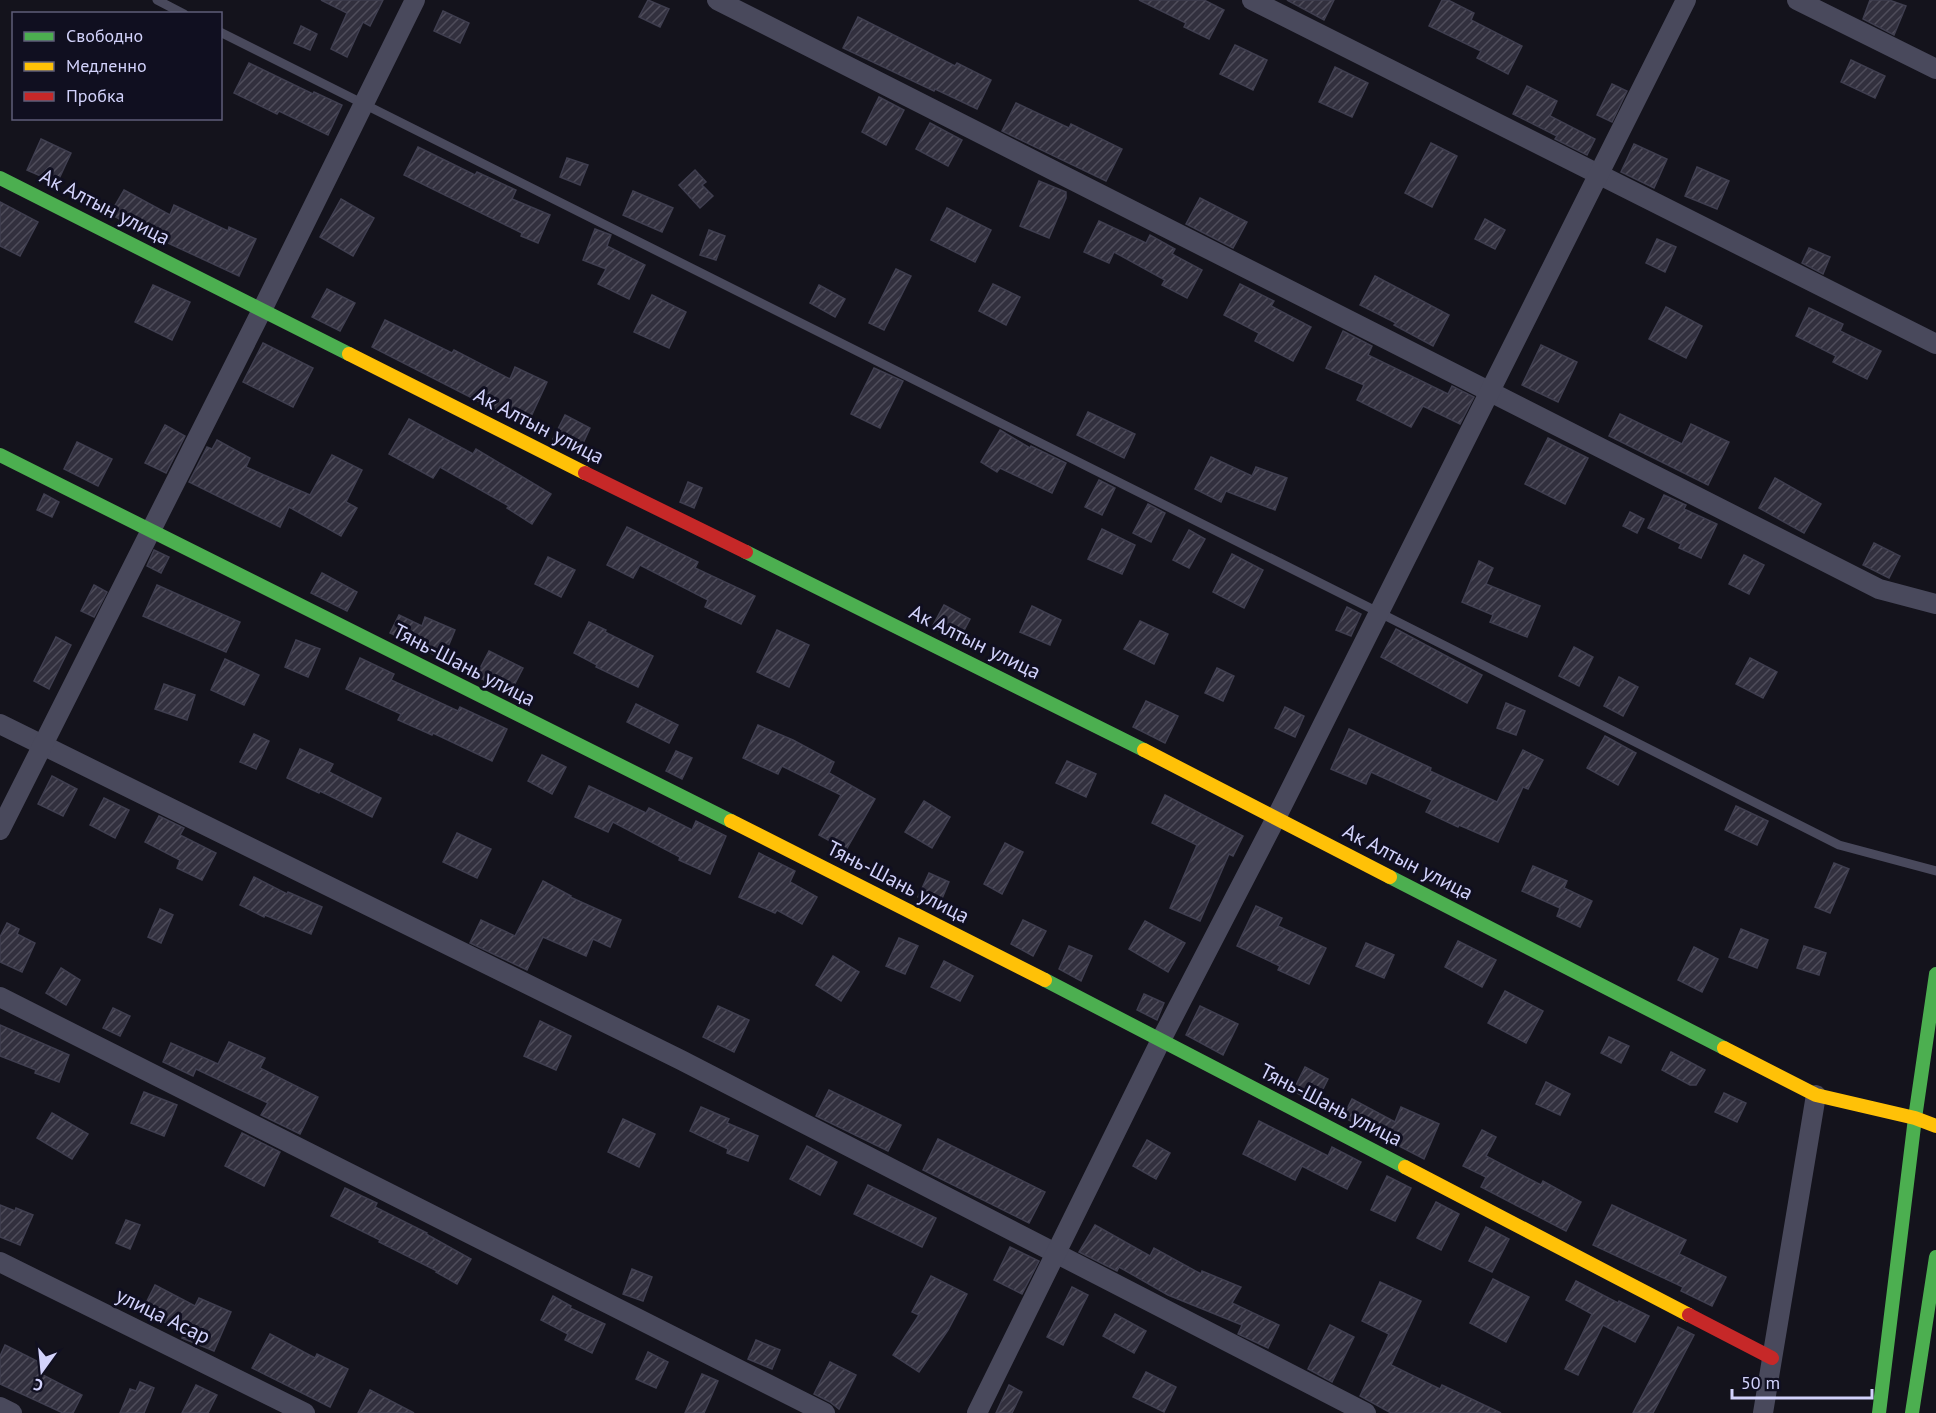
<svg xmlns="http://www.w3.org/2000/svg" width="1936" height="1413" viewBox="0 0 1936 1413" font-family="'PT Sans',sans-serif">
<defs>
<pattern id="building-hatch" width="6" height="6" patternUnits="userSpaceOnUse" patternTransform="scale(1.5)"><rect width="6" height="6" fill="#32303e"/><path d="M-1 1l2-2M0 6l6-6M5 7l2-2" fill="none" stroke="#4f4d5b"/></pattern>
</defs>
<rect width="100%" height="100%" fill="#14131c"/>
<g fill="url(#building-hatch)" stroke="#3f3e4f" stroke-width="1.5">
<polygon points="321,0 383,0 370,26 363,22 347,57 331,49 347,13"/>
<polygon points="648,0 669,9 660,27 639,17"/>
<polygon points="1139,0 1204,0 1224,10 1209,39 1184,27 1186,23"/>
<polygon points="1287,0 1334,0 1324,20"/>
<polygon points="1442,0 1448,0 1474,13 1471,20 1522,46 1508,74 1477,58 1481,51 1429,26"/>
<polygon points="1870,0 1889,0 1906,6 1894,35 1863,19"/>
<polygon points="443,11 469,23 460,43 434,31"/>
<polygon points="858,17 955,66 957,63 991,80 977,109 935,89 934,91 843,48"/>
<polygon points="301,26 317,34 310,50 294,43"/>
<polygon points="1235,45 1267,60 1253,90 1220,74"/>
<polygon points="1851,60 1885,76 1875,98 1841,82"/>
<polygon points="249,63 313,94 314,92 342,105 328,135 279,111 277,114 234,93"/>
<polygon points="1335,67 1368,83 1352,117 1319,102"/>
<polygon points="1612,84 1627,91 1612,122 1597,115"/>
<polygon points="1527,86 1557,101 1550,116 1595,139 1587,155 1555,139 1557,136 1513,114"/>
<polygon points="879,97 904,110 886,145 862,132"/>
<polygon points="1016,103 1069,128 1071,124 1122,149 1106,181 1002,131"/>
<polygon points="930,123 962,140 948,166 916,149"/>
<polygon points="41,139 71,153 57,183 27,170"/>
<polygon points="1431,143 1457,156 1432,207 1405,193"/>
<polygon points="1634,144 1667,159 1654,188 1621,172"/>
<polygon points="418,147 475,175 477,172 516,190 512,199 550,215 538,243 521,236 522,233 404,175"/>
<polygon points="567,158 588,165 580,185 560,177"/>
<polygon points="1697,167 1729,181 1717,209 1685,196"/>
<polygon points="695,170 706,182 702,185 713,196 700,208 679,185"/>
<polygon points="1039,181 1066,192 1066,198 1049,238 1020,226"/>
<polygon points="124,190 170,215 174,205 228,231 229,227 256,239 239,276 140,230 110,214"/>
<polygon points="633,191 673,208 662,232 623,215"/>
<polygon points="1200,198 1247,222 1233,248 1186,224"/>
<polygon points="341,199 374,218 353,256 320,237"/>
<polygon points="0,202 38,222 20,256 0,246"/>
<polygon points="947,208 991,230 975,262 931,240"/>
<polygon points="1485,219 1505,230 1495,249 1475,239"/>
<polygon points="1099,221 1146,243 1150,235 1175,249 1172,254 1202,270 1187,298 1162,285 1165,280 1114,252 1109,263 1084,252"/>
<polygon points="595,229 611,235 607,246 645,265 629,299 598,284 606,269 583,260"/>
<polygon points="709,230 725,236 716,260 700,255"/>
<polygon points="1657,239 1676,247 1665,272 1646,263"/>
<polygon points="1809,248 1830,257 1823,274 1802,263"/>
<polygon points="896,269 911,276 884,330 869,323"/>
<polygon points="1375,276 1449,315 1433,346 1394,325 1396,323 1360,305"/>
<polygon points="993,284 1020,297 1006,325 979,311"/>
<polygon points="1240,284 1274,301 1271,306 1311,327 1293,361 1255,341 1259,333 1224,315"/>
<polygon points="153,285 190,302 172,340 135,322"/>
<polygon points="819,285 845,299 835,317 810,303"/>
<polygon points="327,289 355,303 340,331 312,317"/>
<polygon points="652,295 686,312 669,348 634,332"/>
<polygon points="1666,307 1702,326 1686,358 1649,339"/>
<polygon points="1809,308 1843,324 1840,331 1881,351 1867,379 1833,362 1836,356 1796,336"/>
<polygon points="385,320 452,353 454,350 510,379 515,367 547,382 528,423 478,401 372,347"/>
<polygon points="1343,331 1372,346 1368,355 1448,394 1452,386 1474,397 1460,424 1423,406 1411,427 1357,400 1364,385 1326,368"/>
<polygon points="263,343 313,368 293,407 243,382"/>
<polygon points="1541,345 1577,362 1558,402 1522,385"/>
<polygon points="874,368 903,381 880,428 851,414"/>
<polygon points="1088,412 1135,434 1124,458 1077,435"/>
<polygon points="1620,414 1682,444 1691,424 1729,442 1708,485 1609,436"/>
<polygon points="565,415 590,428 579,452 553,439"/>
<polygon points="409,419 473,454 476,449 551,494 532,524 507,508 509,506 440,467 433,478 389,454"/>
<polygon points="165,425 185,436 166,473 145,463"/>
<polygon points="1000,430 1030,448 1031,446 1066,463 1052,493 1000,468 997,472 981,462"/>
<polygon points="1548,438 1588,458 1565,504 1525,484"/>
<polygon points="217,440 250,458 246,467 310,495 332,455 362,470 346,502 357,508 341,536 289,507 280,527 189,482 207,447 212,449"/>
<polygon points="77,442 112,459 98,486 64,469"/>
<polygon points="1211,457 1252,476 1256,467 1287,478 1275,510 1226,491 1221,502 1195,489"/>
<polygon points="1775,478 1821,504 1804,533 1759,508"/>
<polygon points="1099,480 1115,488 1102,515 1085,507"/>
<polygon points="688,482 702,488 694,508 680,502"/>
<polygon points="44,494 59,502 52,517 37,510"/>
<polygon points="1664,495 1686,505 1684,509 1717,524 1701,558 1679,548 1681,544 1648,528"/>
<polygon points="1148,504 1165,513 1151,542 1133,533"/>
<polygon points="1630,512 1644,519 1637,533 1623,526"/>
<polygon points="627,527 698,562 695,568 755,596 741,624 705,607 708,600 640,565 633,578 607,565"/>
<polygon points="1102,529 1135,545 1122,574 1088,559"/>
<polygon points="1189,530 1205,539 1189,568 1173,560"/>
<polygon points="1874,543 1900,556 1889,578 1863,565"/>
<polygon points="154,550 169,557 161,573 147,566"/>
<polygon points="1232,554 1263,570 1244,608 1213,592"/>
<polygon points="1744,555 1764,565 1749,594 1729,584"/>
<polygon points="548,557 575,570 561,597 535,584"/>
<polygon points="1479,561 1493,568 1486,584 1540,606 1527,637 1490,622 1493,615 1462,602"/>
<polygon points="322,573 357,592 347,611 311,593"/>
<polygon points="94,585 107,592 94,617 81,611"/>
<polygon points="157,585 240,622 226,652 143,616"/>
<polygon points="944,605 970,619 959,640 932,627"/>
<polygon points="1032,606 1061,620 1050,645 1020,632"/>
<polygon points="1347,607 1361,614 1351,636 1336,630"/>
<polygon points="399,615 422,626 425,617 455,630 443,659 390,633"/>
<polygon points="1140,621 1168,634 1154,664 1124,649"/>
<polygon points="589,622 606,630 605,632 653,656 638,687 596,667 597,665 574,653"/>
<polygon points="1396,629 1482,675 1467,703 1381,657"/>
<polygon points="777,630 809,645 789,687 757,672"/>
<polygon points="56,637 71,645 49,689 34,681"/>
<polygon points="296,640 320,649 308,677 285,667"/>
<polygon points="1574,647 1593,657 1579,686 1559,676"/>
<polygon points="489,651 523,668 510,693 476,676"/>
<polygon points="360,658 394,674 391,680 458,711 460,707 507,729 492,761 433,733 432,735 398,720 401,714 346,689"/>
<polygon points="1750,658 1777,672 1763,698 1736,684"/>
<polygon points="225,659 259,675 244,705 211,690"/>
<polygon points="1217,668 1234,676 1223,701 1205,693"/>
<polygon points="1619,677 1638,687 1623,716 1604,706"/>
<polygon points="164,684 195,695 187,720 155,709"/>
<polygon points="1146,701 1178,716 1165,743 1133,727"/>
<polygon points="1506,703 1525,711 1516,735 1497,728"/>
<polygon points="636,704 678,725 669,743 627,722"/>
<polygon points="1285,707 1304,716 1295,737 1275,728"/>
<polygon points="758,725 793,740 834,762 829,773 875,799 846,850 819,835 841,795 782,766 778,774 743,758"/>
<polygon points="1349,729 1431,768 1430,771 1497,802 1523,750 1543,760 1528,789 1523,787 1498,842 1459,825 1458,827 1426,812 1432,800 1371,772 1366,784 1331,769"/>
<polygon points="254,734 269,741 256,769 240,762"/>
<polygon points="1605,736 1636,753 1618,785 1587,768"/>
<polygon points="300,749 333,764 329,772 381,798 372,817 320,791 319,793 287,778"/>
<polygon points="676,751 692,758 682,779 666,771"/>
<polygon points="542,755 566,767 552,794 528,781"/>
<polygon points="1067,761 1096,774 1086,797 1056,783"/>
<polygon points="52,776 77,789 63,816 38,804"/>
<polygon points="589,786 646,813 649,808 692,830 696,821 726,836 710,874 679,860 680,857 613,822 608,832 575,817"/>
<polygon points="1165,795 1243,836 1233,856 1229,854 1200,921 1170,908 1197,845 1152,823"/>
<polygon points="104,798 129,810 115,838 90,825"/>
<polygon points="924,801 950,817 932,848 905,832"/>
<polygon points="1736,806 1768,821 1757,845 1725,830"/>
<polygon points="159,816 184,828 180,835 216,853 202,880 177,868 180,860 145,842"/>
<polygon points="457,833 491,849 477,878 443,862"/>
<polygon points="1005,843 1023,852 1002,894 984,884"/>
<polygon points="759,853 795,871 790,882 817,897 802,924 777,910 775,913 739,897"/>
<polygon points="1834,863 1849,869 1830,913 1815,907"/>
<polygon points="1533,866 1567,881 1564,888 1592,901 1580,927 1557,916 1560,908 1522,891"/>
<polygon points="929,873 949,882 938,908 918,897"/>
<polygon points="254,877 287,894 288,892 322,907 311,934 265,915 264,917 240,905"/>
<polygon points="543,881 571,896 570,897 621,920 610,947 593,939 586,956 543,937 527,970 470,943 481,920 515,936"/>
<polygon points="1256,906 1282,918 1278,926 1326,948 1309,984 1278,970 1280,966 1237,946"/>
<polygon points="160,909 173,915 161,943 148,937"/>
<polygon points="1023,920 1046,931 1033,956 1011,944"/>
<polygon points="1145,921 1185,943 1168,972 1129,949"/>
<polygon points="7,923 19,929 17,934 35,943 22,972 0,962 0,937"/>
<polygon points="1741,929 1768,940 1757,968 1729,957"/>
<polygon points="899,938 918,946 905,974 886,966"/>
<polygon points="1458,941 1496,960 1482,987 1445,967"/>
<polygon points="1366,943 1394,955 1384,978 1356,966"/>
<polygon points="1069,946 1092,956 1081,981 1059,969"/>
<polygon points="1804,946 1826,953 1819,975 1797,968"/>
<polygon points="1694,947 1718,959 1702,992 1678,980"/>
<polygon points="833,956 859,972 841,1001 816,985"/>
<polygon points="944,961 973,976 960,1001 931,987"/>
<polygon points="61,968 80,980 66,1005 46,993"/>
<polygon points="1505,991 1543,1011 1526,1043 1488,1023"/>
<polygon points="1144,994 1164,1003 1157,1020 1137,1010"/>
<polygon points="718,1006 749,1020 734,1052 703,1037"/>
<polygon points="1200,1006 1238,1024 1223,1055 1186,1035"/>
<polygon points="113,1008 130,1016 120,1036 103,1028"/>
<polygon points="540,1021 571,1036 556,1070 524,1056"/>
<polygon points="0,1025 69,1055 59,1082 35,1073 36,1070 0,1056"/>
<polygon points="1609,1037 1629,1046 1621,1063 1601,1053"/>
<polygon points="229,1042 265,1058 260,1068 318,1097 300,1134 261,1115 268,1103 196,1069 193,1076 163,1062 171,1043 218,1064"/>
<polygon points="1671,1052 1705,1070 1696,1085 1690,1085 1662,1070"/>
<polygon points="1305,1067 1328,1079 1316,1103 1293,1091"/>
<polygon points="1546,1082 1570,1094 1560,1115 1536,1104"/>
<polygon points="829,1090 901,1125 888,1151 816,1116"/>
<polygon points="144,1092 177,1105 164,1136 131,1123"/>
<polygon points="1724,1093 1746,1103 1737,1122 1715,1112"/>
<polygon points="1352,1099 1395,1122 1401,1107 1439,1124 1424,1159 1343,1117"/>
<polygon points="701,1107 729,1119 727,1123 758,1136 748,1161 727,1153 728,1149 690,1131"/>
<polygon points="52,1113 88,1134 72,1159 37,1138"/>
<polygon points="623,1119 655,1134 639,1167 608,1152"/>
<polygon points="1259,1121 1328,1156 1332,1147 1361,1162 1347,1189 1302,1166 1295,1180 1243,1154"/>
<polygon points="1482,1130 1496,1137 1486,1156 1541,1185 1543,1181 1581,1202 1566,1231 1481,1187 1486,1177 1463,1166"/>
<polygon points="242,1133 280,1152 264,1186 225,1166"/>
<polygon points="938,1139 1045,1192 1029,1223 923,1170"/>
<polygon points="1147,1140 1170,1153 1156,1179 1133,1166"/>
<polygon points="807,1146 837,1162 820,1195 790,1179"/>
<polygon points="1387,1176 1411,1188 1395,1221 1371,1210"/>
<polygon points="868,1185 936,1218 922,1247 854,1214"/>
<polygon points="345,1188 377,1203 375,1207 427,1233 426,1234 471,1259 457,1284 436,1272 437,1271 379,1242 380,1240 331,1216"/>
<polygon points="1436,1202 1459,1214 1441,1250 1417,1238"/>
<polygon points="0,1205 15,1211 16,1208 33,1215 20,1245 0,1237"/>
<polygon points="1612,1205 1686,1240 1679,1254 1726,1277 1712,1306 1681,1291 1683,1287 1593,1245"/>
<polygon points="126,1220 140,1225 130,1249 116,1243"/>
<polygon points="1095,1225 1150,1256 1154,1248 1201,1274 1202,1271 1241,1287 1232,1303 1279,1325 1268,1348 1238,1334 1242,1325 1168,1295 1119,1267 1117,1271 1079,1252"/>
<polygon points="1486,1227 1509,1239 1492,1272 1469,1261"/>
<polygon points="1010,1247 1039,1261 1022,1294 994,1280"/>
<polygon points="632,1269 652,1277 643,1301 623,1294"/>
<polygon points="931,1276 967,1294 948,1330 919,1372 893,1355 919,1315 912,1312"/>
<polygon points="1493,1279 1529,1297 1506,1342 1470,1323"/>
<polygon points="1576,1281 1618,1303 1619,1301 1649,1316 1635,1342 1603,1325 1578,1375 1565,1369 1592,1314 1566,1300"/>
<polygon points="1380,1282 1421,1301 1391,1365 1440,1389 1442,1385 1501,1413 1391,1413 1360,1396 1389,1334 1362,1321"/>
<polygon points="155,1285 195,1306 199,1298 231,1312 214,1351 182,1338 184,1332 142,1311"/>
<polygon points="1072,1287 1088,1295 1063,1345 1047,1337"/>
<polygon points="553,1296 571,1306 570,1308 605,1324 592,1353 565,1340 568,1334 541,1320"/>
<polygon points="1115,1314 1146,1331 1134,1353 1103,1336"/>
<polygon points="1330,1325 1354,1337 1332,1382 1308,1369"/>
<polygon points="1678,1327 1694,1335 1653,1413 1633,1413"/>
<polygon points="270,1334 315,1358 317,1354 348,1369 330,1407 252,1368"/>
<polygon points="756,1340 780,1350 772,1369 748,1359"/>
<polygon points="5,1345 43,1364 39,1373 82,1395 73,1413 63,1413 0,1384 0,1356"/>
<polygon points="648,1352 668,1362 656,1388 636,1379"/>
<polygon points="830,1362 856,1375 839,1409 830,1402 814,1394"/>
<polygon points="1146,1372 1176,1387 1164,1412 1133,1397"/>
<polygon points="702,1374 718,1381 704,1413 685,1413"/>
<polygon points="140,1382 154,1388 144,1413 120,1413 130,1389 136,1391"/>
<polygon points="196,1385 217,1395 208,1413 182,1413"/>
<polygon points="1009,1385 1022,1392 1012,1413 996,1413"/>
<polygon points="370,1390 414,1413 358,1413"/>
</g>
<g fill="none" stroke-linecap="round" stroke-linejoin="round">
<g stroke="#49495c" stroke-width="9">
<polyline points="157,0 184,14"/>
<polyline points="220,32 1378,612 1839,845 1936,871"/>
</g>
<g stroke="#49495c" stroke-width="20">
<polyline points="717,0 1879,589 1936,604"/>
<polyline points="1252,0 1936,344"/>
<polyline points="1797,0 1936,69"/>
<polyline points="0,724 681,1060 1366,1413"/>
<polyline points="0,830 262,310 415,0"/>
<polyline points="0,997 825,1413"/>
<polyline points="0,1262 305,1413"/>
<polyline points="0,1407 12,1413"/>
<polyline points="977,1413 1161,1040 1276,818 1686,0"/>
<polyline points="1763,1413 1816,1095"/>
</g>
<g stroke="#4caf50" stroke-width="14">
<polyline points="0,178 349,354"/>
<polyline points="0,455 731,821"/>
<polyline points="746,552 1144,750"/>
<polyline points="1390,877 1724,1048"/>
<polyline points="1045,980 1405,1167"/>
<polyline points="1879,1413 1915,1118 1936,974"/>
<polyline points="1912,1413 1936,1257"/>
</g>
<g stroke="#ffc107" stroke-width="14">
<polyline points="349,354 585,473"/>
<polyline points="1144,750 1390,877"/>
<polyline points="731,821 1045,980"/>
<polyline points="1724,1048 1816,1095 1915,1118 1936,1126"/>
<polyline points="1405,1167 1689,1315"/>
</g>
<g stroke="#c62828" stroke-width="14">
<polyline points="585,473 746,552"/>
<polyline points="1689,1315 1772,1358"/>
</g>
</g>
<g text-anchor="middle" stroke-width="6" stroke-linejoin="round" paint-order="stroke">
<g font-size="21" fill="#d2d2fb" stroke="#100f20">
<text transform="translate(105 207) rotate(27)" y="7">Ак Алтын улица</text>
<text transform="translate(539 426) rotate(27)" y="7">Ак Алтын улица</text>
<text transform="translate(975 642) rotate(26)" y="7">Ак Алтын улица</text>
<text transform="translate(464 665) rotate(27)" y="7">Тянь-Шань улица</text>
<text transform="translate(1408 862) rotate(27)" y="7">Ак Алтын улица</text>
<text transform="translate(898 882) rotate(27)" y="7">Тянь-Шань улица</text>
<text transform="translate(1331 1105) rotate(27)" y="7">Тянь-Шань улица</text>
<text transform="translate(163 1316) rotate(26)" y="7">улица Асар</text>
</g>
</g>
<rect x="12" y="12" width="210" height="108" fill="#100f20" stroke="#5e5d78" stroke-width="1.5"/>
<rect x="24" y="32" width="30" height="9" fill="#4caf50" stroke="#5e5d78" stroke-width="1.5"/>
<text x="66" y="42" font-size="18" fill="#d2d2fb">Свободно</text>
<rect x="24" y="62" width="30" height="9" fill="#ffc107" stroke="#5e5d78" stroke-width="1.5"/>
<text x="66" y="72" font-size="18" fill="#d2d2fb">Медленно</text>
<rect x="24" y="92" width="30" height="9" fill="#c62828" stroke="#5e5d78" stroke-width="1.5"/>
<text x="66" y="102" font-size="18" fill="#d2d2fb">Пробка</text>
<g transform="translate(42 1371) rotate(195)" stroke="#100f20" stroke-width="4.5" paint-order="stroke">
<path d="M0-4.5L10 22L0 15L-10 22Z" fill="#d2d2fb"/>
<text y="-9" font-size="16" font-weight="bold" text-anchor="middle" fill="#d2d2fb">С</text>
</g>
<path d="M1732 1389v9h140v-9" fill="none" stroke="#d2d2fb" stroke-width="3"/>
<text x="1741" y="1389" font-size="18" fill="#d2d2fb" stroke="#100f20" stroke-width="4.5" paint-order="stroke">50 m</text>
</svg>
